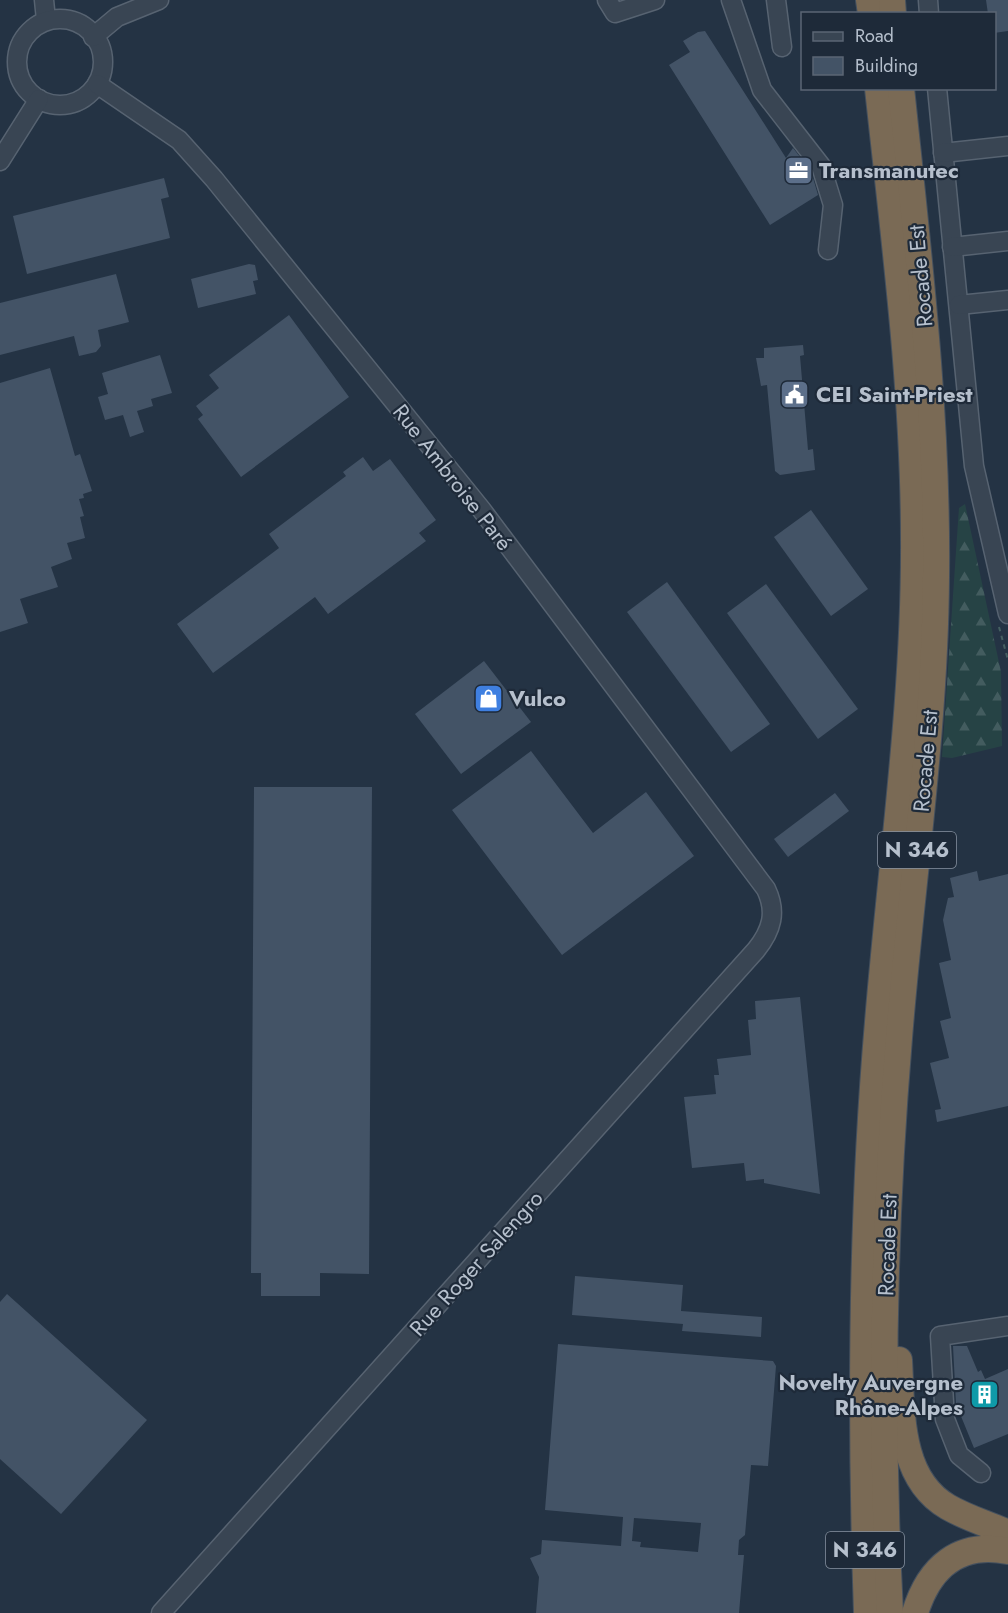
<svg xmlns="http://www.w3.org/2000/svg" width="1008" height="1613" viewBox="0 0 1008 1613" font-family="Jost,sans-serif">
<defs>
<pattern id="forest-firs" width="22" height="20" patternUnits="userSpaceOnUse" patternTransform="scale(1.5)"><rect width="22" height="20" fill="#264345"/><path d="M5 1l3.5 6h-7zM16 11l3.5 6h-7z" fill="#435c5f"/></pattern>
</defs>
<rect width="100%" height="100%" fill="#243344"/>
<polygon fill="url(#forest-firs)" points="965,504 1001,672 1002,746 952,758 942,757 959,508"/>
<g fill="#435366" fill-rule="evenodd">
<polygon points="986,0 1008,0 1008,31 994,33 994,14 988,14"/>
<polygon points="705,31 786,158 793,148 811,171 818,195 770,225 669,65 690,52 683,41 698,32"/>
<polygon points="164,178 169,197 161,199 170,238 27,274 13,216"/>
<polygon points="249,264 255,265 258,280 253,281 256,294 198,308 191,279"/>
<polygon points="116,274 129,322 98,330 101,346 96,352 79,356 74,336 0,355 0,303"/>
<polygon points="289,315 349,397 241,477 198,419 203,415 196,406 219,388 209,375"/>
<polygon points="803,345 804,355 800,356 808,450 813,449 815,470 780,475 775,471 767,385 761,386 756,358 764,358 764,348"/>
<polygon points="160,355 172,393 151,399 153,406 137,411 144,432 130,437 123,415 105,420 98,397 108,394 102,373"/>
<polygon points="50,368 75,456 80,454 92,491 83,494 84,498 79,499 84,516 80,517 85,538 67,543 72,559 51,567 58,587 20,599 28,623 0,632 0,383"/>
<polygon points="363,457 373,471 390,459 436,520 419,533 426,541 328,614 315,597 213,673 177,624 279,548 269,534 346,476 343,472"/>
<polygon points="811,510 868,589 831,616 774,537"/>
<polygon points="667,582 770,724 731,752 627,612"/>
<polygon points="766,584 858,709 818,739 727,613"/>
<polygon points="484,661 531,722 461,774 415,714"/>
<polygon points="531,751 593,833 646,792 694,856 562,955 452,810"/>
<polygon points="254,787 372,787 369,1274 320,1273 320,1296 261,1296 261,1273 251,1273"/>
<polygon points="835,793 849,811 788,857 774,839"/>
<polygon points="977,871 979,881 1008,874 1008,1106 937,1122 935,1110 941,1109 930,1063 949,1058 940,1021 951,1018 939,963 951,960 943,920 948,898 954,897 950,878"/>
<polygon points="800,997 820,1194 764,1183 764,1179 746,1181 744,1163 692,1168 684,1097 716,1094 714,1075 719,1075 717,1059 751,1055 748,1020 756,1019 755,1001"/>
<polygon points="575,1276 683,1285 681,1311 762,1317 761,1337 682,1331 683,1324 572,1315"/>
<polygon points="7,1294 147,1420 61,1514 0,1459 0,1302"/>
<path d="M558 1344 773 1361 776 1366 768 1466 751 1465 745 1535 739 1540 738 1555H744L739 1613H536L539 1577 530 1558 541 1554 542 1540 621 1546 623 1517 545 1510ZM634 1518 701 1523 698 1552 640 1547 641 1542 632 1541Z"/>
<polygon points="953,1346 967,1346 978,1372 981,1370 985,1379 1008,1369 1008,1434 974,1448 956,1404"/>
</g>
<g fill="none" stroke-linecap="round" stroke-linejoin="round">
<defs>
<g id="minor">
<polyline points="44,0 46,20"/>
<polyline points="607,0 615,13 655,0"/>
<polyline points="731,0 762,90 821,166 833,205 828,250"/>
<polyline points="776,0 782,47"/>
<polyline points="928,0 929,14"/>
<circle cx="60" cy="62" r="43"/>
<polyline points="93,37 117,17 159,0"/>
<path d="M97 84 179 140 214 179 481 509 766 889C777 912 772 930 756 950L161 1613"/>
<polyline points="937,88 974,466 1008,614"/>
<polyline points="943,153 1008,146"/>
<polyline points="0,161 39,99"/>
<polyline points="952,247 1008,241"/>
<polyline points="959,305 1008,300"/>
<polyline points="981,1473 959,1455 945,1419 940,1336 1008,1326"/>
</g>
<g id="highway">
<polyline points="869,0 871,14"/>
<polyline points="892,0 893,14"/>
<path d="M899 1360C902 1411 898 1478 948 1507 967 1518 988 1524 1008 1533"/>
<path d="M867 1613C860 1415 861 1219 878 1022 891 863 915 699 914 540 914 389 894 238 878 88"/>
<path d="M890 1613C880 1421 883 1229 899 1038 911 885 935 732 936 578 938 415 918 251 901 88"/>
<path d="M915 1613C929 1567 959 1541 1008 1551"/>
</g>
</defs>
<use href="#minor" stroke="#576371" stroke-width="21"/>
<use href="#highway" stroke="#44505e" stroke-width="28"/>
<polyline stroke="#455f61" stroke-width="2" stroke-dasharray="4.5 4.5" stroke-linecap="butt" points="999,627 1008,660"/>
<use href="#minor" stroke="#394553" stroke-width="18"/>
<use href="#highway" stroke="#7a6a55" stroke-width="26"/>
</g>
<defs>
<symbol id="office-square" viewBox="-11 -11 22 22"><rect x="-9" y="-9" width="18" height="18" rx="4" fill="#5c6f8a" stroke="#1e2a39"/><path d="M-6-3h4V-5.5h4V-3h4V5H-6ZM-1-4.5V-3h2v-1.5ZM-6 0V1H6V0Z" fill="#fff"/></symbol>
<symbol id="civic-square" viewBox="-11 -11 22 22"><rect x="-9" y="-9" width="18" height="18" rx="4" fill="#5c6f8a" stroke="#1e2a39"/><path d="M-.6-6.5H3V-4.5H.6V-3L4-1V1h2V6H-6V1h2V-1L-.6-3ZM-1.2 2.5V6h2.4V2.5Z" fill="#fff"/></symbol>
<symbol id="shop-square" viewBox="-11 -11 22 22"><rect x="-9" y="-9" width="18" height="18" rx="4" fill="#3f7fe0" stroke="#1e2a39"/><path d="M-5-2.5h2.3a2.7 3.5 0 0 1 5.4 0H5L5.5 6h-11ZM-1.5-2.5h3a1.5 2.3 0 0 0-3 0Z" fill="#fff"/></symbol>
<symbol id="building-square" viewBox="-11 -11 22 22"><rect x="-9" y="-9" width="18" height="18" rx="4" fill="#0f9aa8" stroke="#1e2a39"/><path d="M-4-6H4V6H1V3H-1V6H-4ZM-2.5-4.3h1.7v1.8h-1.7ZM.8-4.3h1.7v1.8H.8ZM-2.5-1h1.7V.8h-1.7ZM.8-1h1.7V.8H.8Z" fill="#fff"/></symbol>
</defs>
<g fill-rule="evenodd">
<use href="#office-square" x="782" y="154" width="33" height="33"/>
<use href="#civic-square" x="778" y="378" width="33" height="33"/>
<use href="#shop-square" x="472" y="682" width="33" height="33"/>
<use href="#building-square" x="968" y="1378" width="33" height="33"/>
</g>
<g text-anchor="middle" stroke-width="4.5" stroke-linejoin="round" paint-order="stroke">
<g fill="#1e2a39" stroke="#8893a1" stroke-width="1.5">
<rect x="878" y="832" width="78" height="36" rx="4.5"/>
<rect x="826" y="1532" width="78" height="36" rx="4.5"/>
</g>
<g font-size="21" font-weight="bold" fill="#b6c0cd">
<text x="917" y="857">N 346</text>
<text x="865" y="1557">N 346</text>
</g>
<g font-size="22" font-weight="bold" fill="#b6c0cd" stroke="#1e2a39" text-anchor="start">
<text x="819" y="178">Transmanutec</text>
<text x="816" y="402">CEI Saint-Priest</text>
<text x="509" y="706">Vulco</text>
<text x="963" y="1390" text-anchor="end">Novelty Auvergne<tspan x="963" dy="25">Rhône-Alpes</tspan></text>
</g>
<g font-size="22" fill="#b6c0cd" stroke="#1e2a39">
<text transform="translate(920 276) rotate(-95)" y="8">Rocade Est</text>
<text transform="translate(453 477) rotate(52)" y="8">Rue Ambroise Paré</text>
<text transform="translate(925 761) rotate(-85)" y="8">Rocade Est</text>
<text transform="translate(887 1245) rotate(-88)" y="8">Rocade Est</text>
<text transform="translate(476 1263) rotate(-48)" y="8">Rue Roger Salengro</text>
</g>
</g>
<rect x="801" y="12" width="195" height="78" fill="#1e2a39" stroke="#5b6674" stroke-width="1.5"/>
<rect x="813" y="32" width="30" height="9" fill="#394553" stroke="#5b6674" stroke-width="1.5"/>
<text x="855" y="42" font-size="18" fill="#b6c0cd">Road</text>
<rect x="813" y="57" width="30" height="18" fill="#435366" stroke="#5b6674" stroke-width="1.5"/>
<text x="855" y="72" font-size="18" fill="#b6c0cd">Building</text>
</svg>
